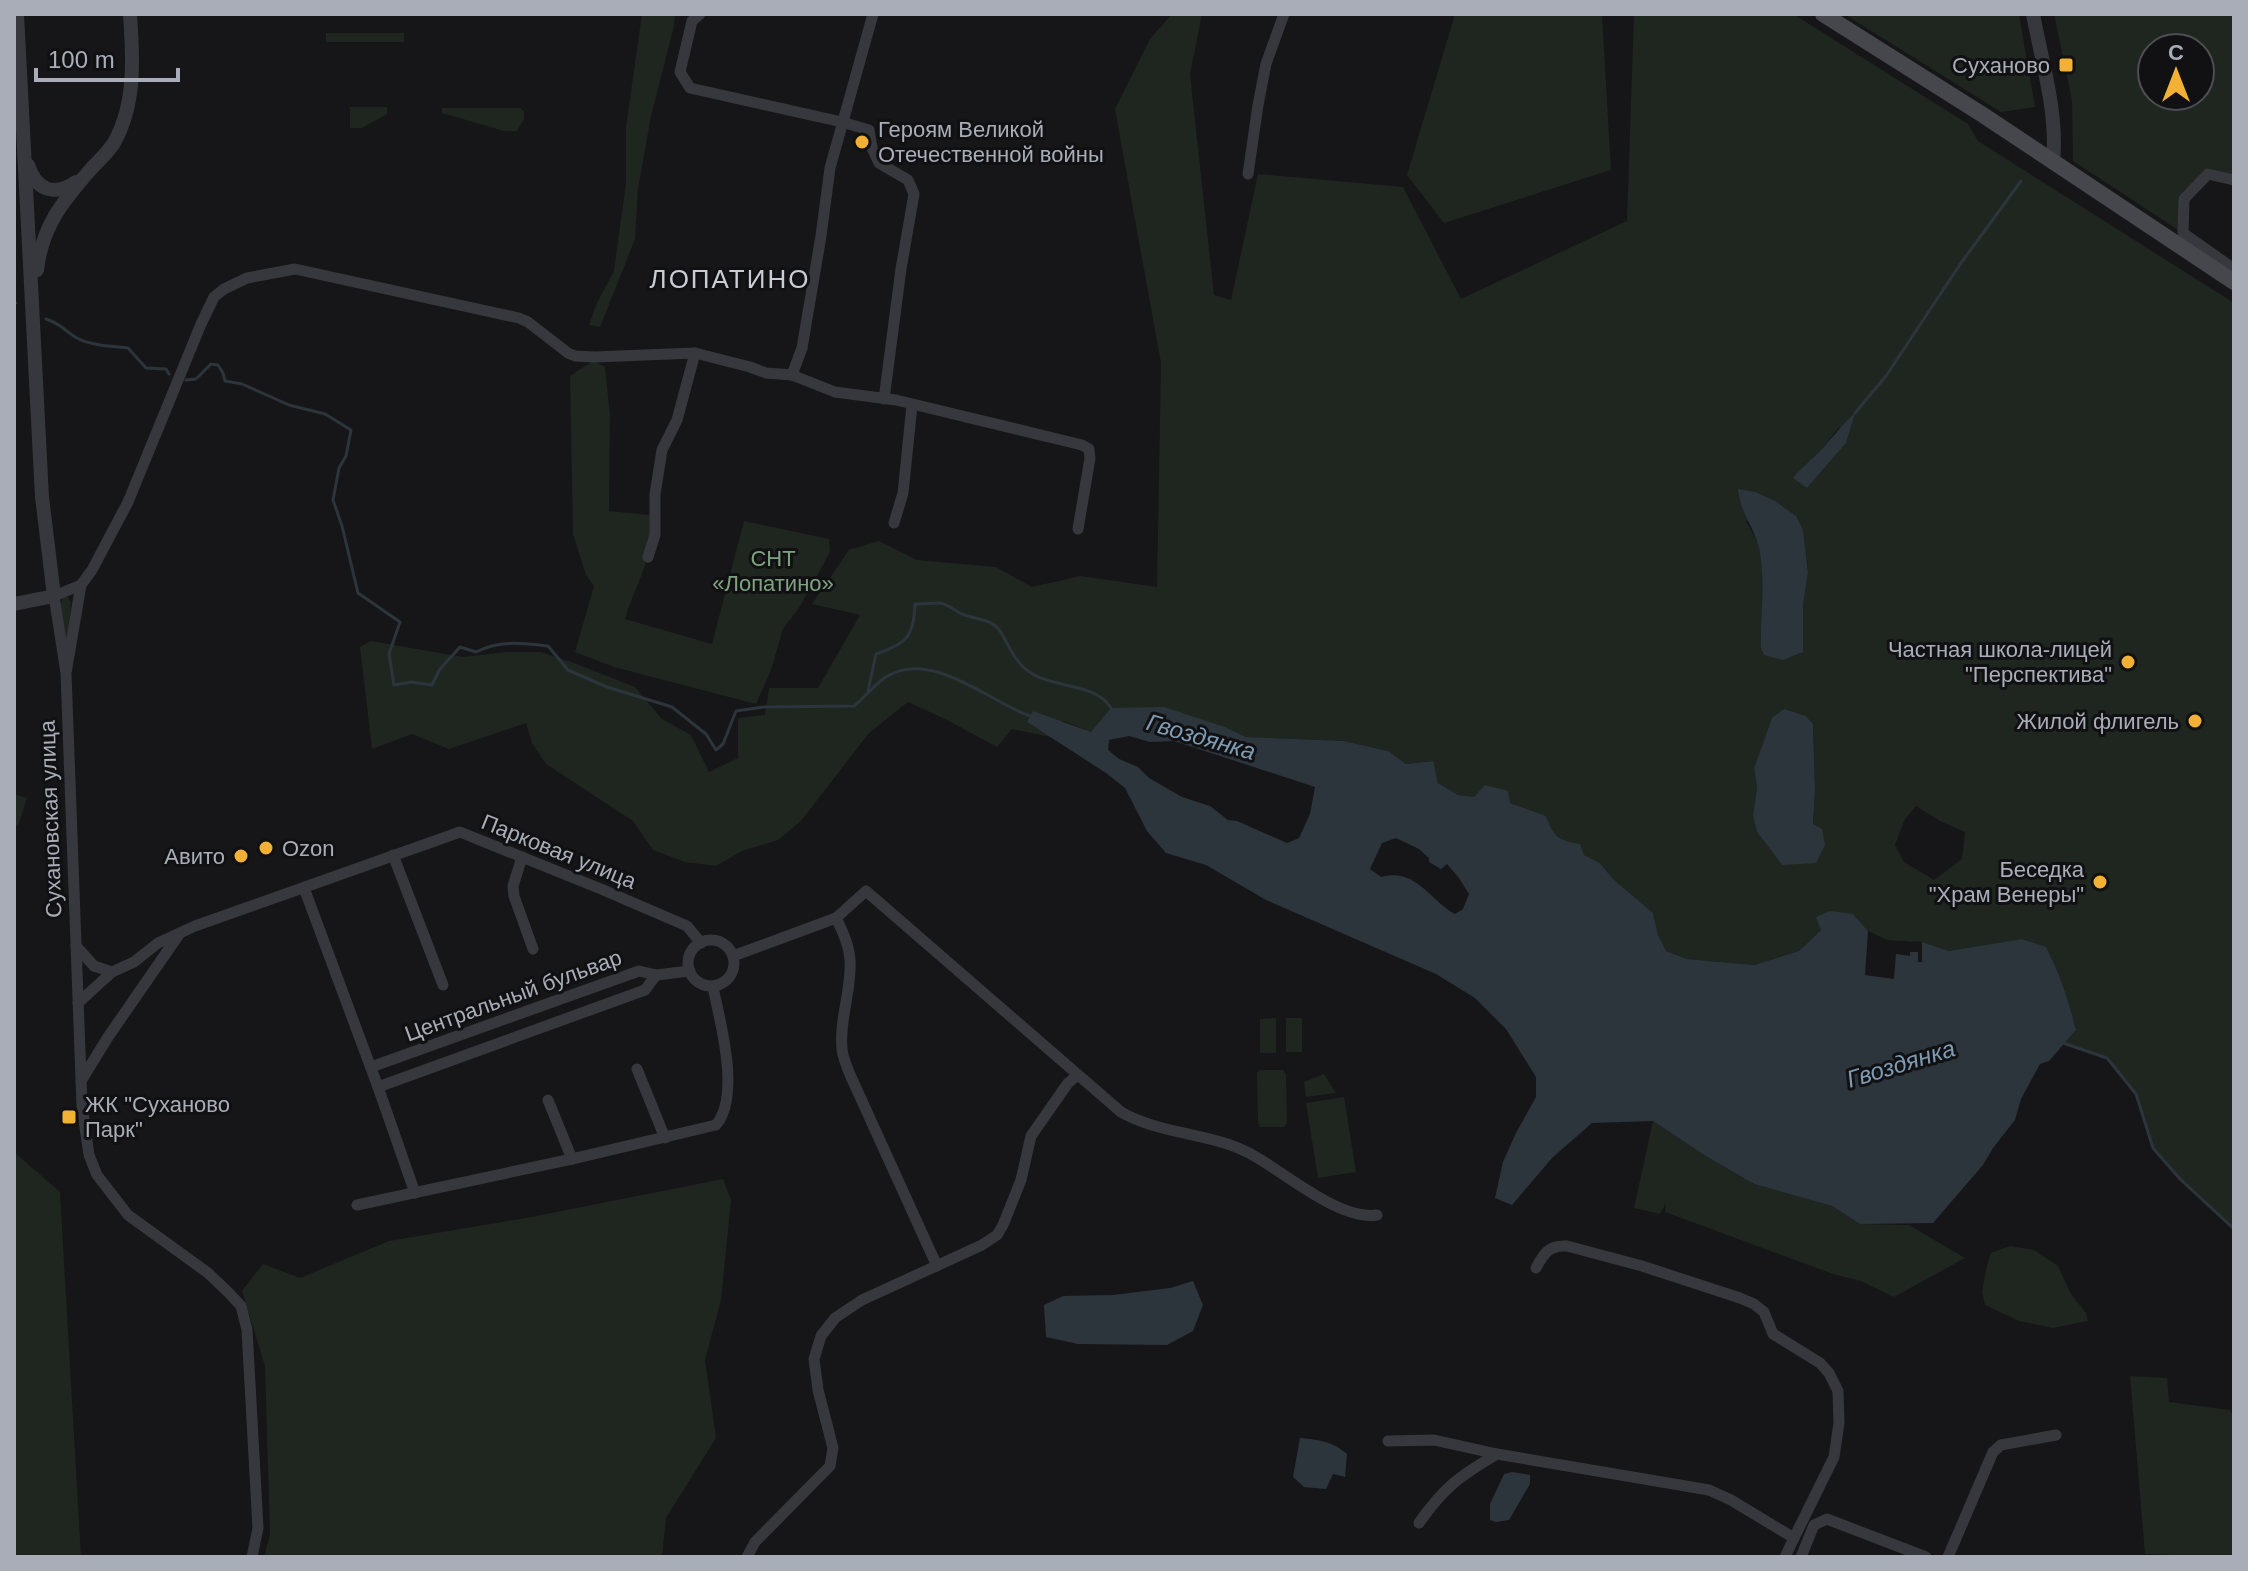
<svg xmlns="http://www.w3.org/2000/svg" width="2248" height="1571" viewBox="0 0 2248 1571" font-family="Arial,sans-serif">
<rect width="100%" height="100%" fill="#161618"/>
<g fill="#1e261f" fill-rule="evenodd">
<polygon points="642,14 675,14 674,26 651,116 638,189 635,239 600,327 589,325 597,303 614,271 626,183 626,127"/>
<path d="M1172 14H1202L1190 74 1214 295 1231 300 1258 174 1403 187 1461 299 1627 221 1634 14H1793L1968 124 1978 141 2234 303V1229L2180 1179 2153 1148 2136 1094 2107 1058 2064 1044 2076 1030C2069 1000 2060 974 2046 948L2023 939 1949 951 1922 942 1887 940 1878 937 1868 931 1853 914 1821 930 1799 951 1754 965 1687 959 1666 951 1658 935 1653 913 1613 879 1600 863 1584 855 1551 831 1545 816 1510 803 1458 795 1438 783 1432 761 1406 764 1388 751 1344 741 1246 737 1225 727 1198 719 1091 732 1064 721 1027 722 1050 737 1012 729 997 747 947 720 908 702 869 733 801 821 778 840 742 851 716 866 685 862 653 850 633 821 546 764 532 743 526 723 449 749 412 734 372 749 360 647 371 641 463 657 506 652H541L574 663 635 687 662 719 691 735 709 772 738 758V718L765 715 769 688H818L860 615 812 604 849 550 879 541 917 560 996 567 1032 587 1080 576 1157 587 1161 363 1115 109 1150 39ZM1839 427 1846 443 1807 488 1799 471 1822 449ZM1746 521 1803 530 1808 573 1803 605V651L1761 648 1763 572 1758 543ZM1806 716 1813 724 1815 789 1813 824 1782 865 1757 832 1753 816 1757 787 1754 768 1772 719ZM1916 806 1940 821 1965 832 1962 859 1934 880 1904 862 1895 845 1905 819Z"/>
<polygon points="1455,14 1602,14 1611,170 1444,223 1407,175"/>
<polygon points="1844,14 2019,14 2035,107 2001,112"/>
<path d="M2054 14H2234V177L2208 174 2184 199 2183 233 2073 161 2072 100ZM2152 48H2200V96H2152Z"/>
<rect x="326" y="33" width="78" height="9"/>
<polygon points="350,107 387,107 387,114 362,128 350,128"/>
<polygon points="442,108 520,108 524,111 524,119 517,131 504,131 442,113"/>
<path d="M593 361 605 367 610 415 609 511 649 515C659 549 634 587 625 619L712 644 744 521 829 539 830 552 799 608 783 629 771 670 756 704 614 667 575 652 594 586 586 575 573 534 570 376Z"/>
<polygon points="63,596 68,597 71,603 67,647 60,608"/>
<polygon points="14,794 27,798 18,826 14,824"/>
<polygon points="1276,1018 1276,1053 1260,1053 1260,1019"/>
<rect x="1286" y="1018" width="16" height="34"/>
<polygon points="1260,1070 1283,1070 1286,1074 1287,1123 1284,1127 1260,1127 1258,1122 1257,1073"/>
<polygon points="1324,1074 1336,1093 1306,1097 1304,1082"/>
<polygon points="1344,1097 1356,1172 1318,1178 1306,1103"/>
<polygon points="1653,1121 1704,1155 1754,1184 1832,1206 1860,1224 1909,1225 1965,1258 1894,1297 1861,1281 1833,1274 1665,1212 1666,1203 1660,1214 1634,1208"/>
<polygon points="14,1152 60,1192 81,1557 14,1557"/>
<polygon points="723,1179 731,1200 721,1300 705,1360 716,1438 666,1518 662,1557 264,1557 270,1534 265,1366 242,1291 263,1264 300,1278 389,1241 526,1218"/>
<polygon points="2010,1246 2034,1250 2058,1266 2071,1294 2086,1313 2088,1321 2053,1328 2019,1321 1985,1305 1982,1292 1987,1265 1991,1253"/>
<polygon points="2130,1376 2167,1378 2169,1402 2230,1410 2234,1418 2234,1557 2145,1554"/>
</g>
<g fill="#2c353c" fill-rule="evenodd">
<path d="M1855 413 1846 443 1807 488 1793 478C1801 468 1811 460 1820 451 1832 438 1842 425 1855 413Z"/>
<path d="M1738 489 1755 492 1775 501 1796 516 1803 530 1808 573 1803 605V652L1783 660 1764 655 1761 648C1760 615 1766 581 1759 548 1754 527 1740 512 1738 489Z"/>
<path d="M1164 707 1225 727 1246 737 1344 741 1388 751 1406 764 1433 761 1438 783 1458 795 1474 797 1485 785 1508 791 1510 803 1546 816C1553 836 1559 841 1580 844L1584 855 1600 863 1613 879 1653 913 1658 935 1666 951 1687 959 1754 965 1799 951 1821 930 1816 917 1830 911 1853 914 1868 931 1878 937 1887 940 1922 942 1949 951 2022 939 2046 947C2060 974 2069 1001 2076 1030L2049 1061 2040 1064 2021 1099 2015 1120 1993 1148 1983 1165 1933 1223 1860 1224 1832 1206 1754 1184 1704 1155 1653 1121 1592 1123 1552 1158 1512 1205 1495 1198 1503 1162 1516 1133 1536 1097V1077L1506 1029 1475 998 1436 974 1266 900 1206 865 1166 853 1147 831 1125 788 1106 773 1027 722 1033 711 1091 732 1111 708ZM1129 736 1150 742 1174 741 1315 787 1310 814 1299 838 1287 843 1237 821 1228 820 1210 806 1182 797 1149 778 1138 767 1119 759 1108 750 1109 740ZM1396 838 1419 849 1429 858V862L1441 869 1447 864 1459 878 1469 894 1463 909 1455 914C1430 900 1415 867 1381 877L1370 869 1382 843Z"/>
<polygon points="1784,709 1806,716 1813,724 1815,789 1813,824 1822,829 1825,845 1816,863 1782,865 1757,832 1753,816 1757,787 1754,768 1772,718"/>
<polygon points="1193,1281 1203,1305 1193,1331 1167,1345 1078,1344 1046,1337 1044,1305 1063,1296 1113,1295 1170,1288"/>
<path d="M1300 1438C1319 1440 1332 1441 1347 1454L1345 1477 1333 1474 1326 1489 1304 1487 1293 1477Z"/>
<polygon points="1512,1472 1530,1475 1530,1484 1509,1520 1496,1522 1490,1520 1490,1504 1504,1474"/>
</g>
<polygon fill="#161618" points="1868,931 1887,940 1922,942 1922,962 1918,962 1918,952 1910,952 1910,956 1896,954 1894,979 1865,975"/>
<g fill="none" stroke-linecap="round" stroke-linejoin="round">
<g stroke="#2c353c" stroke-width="3">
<polyline points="14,304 16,303"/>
<path d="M46 319C61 324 63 329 75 337 91 346 110 346 128 348L146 368 166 369 169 374"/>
<path d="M186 380 196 379 211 364 218 365 223 373 225 381 242 384 289 405 325 414 351 430 346 456 339 468 333 500 342 526 358 593 400 622 389 654 394 685 411 682 432 685 440 669 460 647 476 652C499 640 523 643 548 646L568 670 607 687 672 707 706 734 716 750 723 744 736 711 763 707 854 706C865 697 874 685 886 677 930 648 990 702 1030 716"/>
<polyline points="1855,413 1886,376 1961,263 2021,181"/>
<path d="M868 691 876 654C906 644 914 637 915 604 923 604 932 603 940 603 948 604 955 611 962 614 976 620 991 618 1000 631 1009 645 1014 661 1028 671 1052 689 1095 682 1111 708"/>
<polyline points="2063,1043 2107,1058 2136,1094 2153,1148 2180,1179 2234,1229"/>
</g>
<g stroke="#37383d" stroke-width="11">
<polyline points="700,14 692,21 680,72 690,88 842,122 869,130 872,148 879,163 908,180 914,194 901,269 884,399"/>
<polyline points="1248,174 1258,105 1266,64 1284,14"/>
<polyline points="2234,180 2208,174 2184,199 2183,233 2234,269"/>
<polyline points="792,375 802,348 821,236 830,168 873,14"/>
<polyline points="894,523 903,493 912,405"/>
<polyline points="648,557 655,535 655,494 662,450 677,420 695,353"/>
<polyline points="81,585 92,570 128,502 201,324 214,297 224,289 247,278 295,269 519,318 528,322 568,353 575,356 595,357 695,353 750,367 766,373 792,375 835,392 896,400 1082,445 1089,449 1090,458 1078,529"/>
<polyline points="66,673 81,585 54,596 66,673 82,1106 89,1155 97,1175 128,1215 208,1273 228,1292 241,1306 247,1330 258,1528 252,1557"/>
<polyline points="393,855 443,985"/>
<polyline points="522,857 513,886 514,896 533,949"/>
<polyline points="304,888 378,1087 415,1193"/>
<path d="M836 918C843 932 849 945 850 960 852 990 839 1019 842 1049 843 1059 848 1070 852 1079L937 1266"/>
<circle cx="711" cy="963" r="23"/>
<polyline points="76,946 94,966 112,972 134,962 158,943 195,926 460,832 601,889 687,926 701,943"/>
<path d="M733 956 836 918 866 891 1121 1112C1163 1136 1215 1132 1256 1157 1286 1174 1341 1221 1377 1215"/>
<polyline points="78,1003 112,972"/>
<polyline points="371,1067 639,971 656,975 690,971"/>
<polyline points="637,1069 665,1138"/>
<polyline points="81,1081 108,1037 180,933"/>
<polyline points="378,1087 645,990 656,975"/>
<polyline points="548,1100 572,1159"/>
<path d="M357 1205 572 1159 716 1125C741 1095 720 1022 713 987"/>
<path d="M1536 1268C1544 1253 1549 1245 1567 1246L1642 1266 1740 1298 1754 1304 1764 1312 1773 1334 1820 1363 1829 1373 1838 1391 1839 1423 1834 1457 1794 1538"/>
<polyline points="1388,1441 1434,1440 1497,1454 1709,1490 1731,1500 1794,1538 1785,1557"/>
<path d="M1419 1523C1444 1487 1460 1476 1497 1454"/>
<polyline points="747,1557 755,1542 830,1466 833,1448 818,1390 814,1359 821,1336 835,1318 862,1300 982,1245 997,1235 1003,1225 1021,1180 1031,1136 1068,1083 1078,1075"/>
<polyline points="1801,1557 1814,1525 1827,1519 1926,1557"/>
<polyline points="1948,1557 1993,1452 2001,1445 2056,1435"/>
</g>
<g stroke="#37383d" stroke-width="14">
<path d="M2033 14C2042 63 2058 113 2053 162"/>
<path d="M28 165C36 190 54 197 76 182"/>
<path d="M37 270C42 226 63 201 91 169 99 160 110 151 115 141 136 102 133 57 130 14"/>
<polyline points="14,604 54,596 42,497 17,14"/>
</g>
<polyline stroke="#45474d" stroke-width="16" points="1823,14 1983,115 2234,282"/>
</g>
<g fill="#f2b134" stroke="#111113" stroke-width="3">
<rect x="2058" y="57" width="16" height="16" rx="4"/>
<circle cx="862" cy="142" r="8"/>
<circle cx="2128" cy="662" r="8"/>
<circle cx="2195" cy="721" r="8"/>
<circle cx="266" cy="848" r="8"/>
<circle cx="241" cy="856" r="8"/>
<circle cx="2100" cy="882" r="8"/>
<rect x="61" y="1109" width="16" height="16" rx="4"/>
</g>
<g text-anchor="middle" stroke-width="6" stroke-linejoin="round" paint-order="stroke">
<g font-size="22" fill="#a8adb8" stroke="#111113" text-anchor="end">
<text x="2050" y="73">Суханово</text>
<text x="878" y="137" text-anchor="start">Героям Великой<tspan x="878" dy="25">Отечественной войны</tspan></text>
<text x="2112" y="657">Частная школа-лицей<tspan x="2112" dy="25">"Перспектива"</tspan></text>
<text x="2179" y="729">Жилой флигель</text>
<text x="282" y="856" text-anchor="start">Ozon</text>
<text x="225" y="864">Авито</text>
<text x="2084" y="877">Беседка<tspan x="2084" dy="25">"Храм Венеры"</tspan></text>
<text x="85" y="1112" text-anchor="start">ЖК "Суханово<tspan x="85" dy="25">Парк"</tspan></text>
</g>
<g font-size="22" fill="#7fa381" stroke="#111113">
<text x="773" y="566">СНТ<tspan x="773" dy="25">«Лопатино»</tspan></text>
</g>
<g font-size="22" fill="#a8adb8" stroke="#111113">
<text transform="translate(50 819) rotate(-92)" y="8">Сухановская улица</text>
<text transform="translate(559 851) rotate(22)" y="8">Парковая улица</text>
<text transform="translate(513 995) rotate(-20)" y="8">Центральный бульвар</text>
</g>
<g font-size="24" font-style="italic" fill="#7f9bb3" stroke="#111113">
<text transform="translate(1201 737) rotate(16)" y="8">Гвоздянка</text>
<text transform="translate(1901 1064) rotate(-17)" y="8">Гвоздянка</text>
</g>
<g font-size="26" letter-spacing="2" fill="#c9ccd4" stroke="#111113">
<text x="730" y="288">ЛОПАТИНО</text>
</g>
</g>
<rect width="2248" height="1571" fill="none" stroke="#a8adb8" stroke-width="32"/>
<g transform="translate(2176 72)"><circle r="38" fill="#111113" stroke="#4d4f55" stroke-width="2"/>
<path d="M0-6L14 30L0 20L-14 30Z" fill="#f2b134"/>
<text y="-12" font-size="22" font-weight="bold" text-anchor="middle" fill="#a8adb8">С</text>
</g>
<path d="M36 68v12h142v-12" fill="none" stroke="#a8adb8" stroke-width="4"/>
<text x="48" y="68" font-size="24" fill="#a8adb8" stroke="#111113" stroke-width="6" paint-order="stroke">100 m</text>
</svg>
